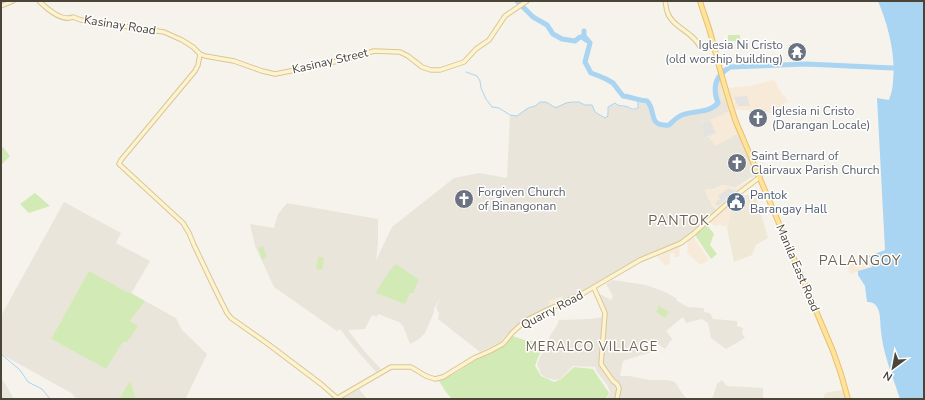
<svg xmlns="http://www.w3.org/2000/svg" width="925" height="400" viewBox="0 0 925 400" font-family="'Nunito Sans',sans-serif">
<rect width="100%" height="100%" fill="#f6f3ec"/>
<g fill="#eae5da">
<polygon points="720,75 757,176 750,178 735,188 722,185 714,189 705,190 709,200 711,201 711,205 717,210 693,234 681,243 640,260 594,288 531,316 506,335 500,342 480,352 438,319 439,314 436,307 441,297 434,308 434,312 425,333 420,338 416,341 410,344 403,326 399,322 378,314 377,317 372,315 365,329 348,330 365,352 381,369 376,372 354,347 340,329 337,331 274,287 255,246 250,224 274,228 278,214 287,203 378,219 378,244 376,260 392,227 454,178 479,173 507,178 510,115 517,116 526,109 535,106 540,102 546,102 554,107 566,103 579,102 585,105 592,105 595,112 605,118 607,116 608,111 608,107 615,103 619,106 627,107 634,110 638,108 638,100 647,101 650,104 653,117 656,123 663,125 669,125 675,119 683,115 693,112 703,111 714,107 717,103 715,97 715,88 717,79"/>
<polygon points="64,202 121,233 116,243 150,261 131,294 125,291 89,272 51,339 106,369 123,342 138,326 130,321 145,301 176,318 182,330 207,354 186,398 177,399 136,399 131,382 129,382 119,399 79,399 73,396 73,394 1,354 1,316"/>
<polygon points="613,280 646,285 665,292 676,298 677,301 688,307 704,308 704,312 710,313 713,319 737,321 737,326 743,328 742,333 745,338 726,349 711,338 708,323 702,319 686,323 683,317 666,331 672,339 665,349 653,340 655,351 623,361 620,376 629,376 650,380 667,380 675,382 682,393 687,399 607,399 610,392 607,385 597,372 595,367 573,366 560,379 555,380 546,378 541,374 537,364 550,336 557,325 559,320 591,319 603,317 603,313 598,301 598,293 611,300 613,296 606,284"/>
<polygon points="1,377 13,397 14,399 1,399"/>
<polygon points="722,380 727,386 763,388 763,399 712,399 717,384"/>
<polygon points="359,389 367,399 342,399"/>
</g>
<g fill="#f7ead8">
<polygon points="774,80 782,94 785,96 788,102 784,103 787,115 735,109 728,88 750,86"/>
<polygon points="730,111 739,133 715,146 709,137 704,139 701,122 710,120"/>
<polygon points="753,178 754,179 717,210 711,205 711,201 709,200 705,190 711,190 725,185 727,185 731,188 737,188"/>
<polygon points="729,204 732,207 727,227 719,225 714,226 710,221"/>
<polygon points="693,236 709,260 700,265 687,253 688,241"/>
<polygon points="680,245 679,257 675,257 674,253 670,253 670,264 665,265 656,255"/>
<polygon points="869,256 872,267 850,274 847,265 848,263"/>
<polygon points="562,296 564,300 550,306 548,301"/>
</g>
<g fill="#efe8d6">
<polygon points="721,85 723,85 727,99 721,100 720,91"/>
<polygon points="755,193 768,238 756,245 752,255 734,262 727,228 732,207 740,201 739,197"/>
<polygon points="843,390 845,398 839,399 823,399 825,393"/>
</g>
<g fill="#d2eab5">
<rect x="728" y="35" width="12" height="6"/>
<polygon points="3,147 10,156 1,165 1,149"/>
<polygon points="35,193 50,206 29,213 20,204"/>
<polygon points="707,225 714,234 710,245 717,254 711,259 695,235"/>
<polygon points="263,246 267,257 262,259 258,248"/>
<polygon points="318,257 324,258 322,270 316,269"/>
<polygon points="396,264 419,280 416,285 414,293 410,293 405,304 376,293 377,290 391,269"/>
<polygon points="89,271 125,291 133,294 145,301 130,321 138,326 127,342 123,342 106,369 51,339"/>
<polygon points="659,306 669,312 665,318 656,312"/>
<polygon points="512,336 525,340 545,343 537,360 535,366 541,376 554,382 561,379 574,367 593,369 609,393 606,399 452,399 446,392 439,381 457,372 472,362 495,351 505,346"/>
<polygon points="129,382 131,382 136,399 119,399"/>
</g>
<g fill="#e5e3e0">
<polygon points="747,96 750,106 738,106 734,97"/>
<polygon points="710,120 716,133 704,138 701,123"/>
<polygon points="729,188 732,190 736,190 735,192 718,206 715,203 720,199 718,196"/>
</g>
<path fill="#a9d4f2" d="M878 1H924V399H900C893 377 883 354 881 331 880 324 881 313 877 307 875 303 871 302 867 302L865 286 858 275V271L872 267 869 256 885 250 877 98 889 100C891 94 893 88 893 81 896 55 888 25 878 1Z"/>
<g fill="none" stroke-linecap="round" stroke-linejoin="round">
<g stroke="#a9d4f2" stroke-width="1">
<path d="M466 72 477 76 480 81 481 88 486 99 492 107 499 108 510 115 517 116 528 108 535 106 540 102H546L556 108 566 103 572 102H579L585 105H592L595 112 605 118 608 116V107L615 103C619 107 622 105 628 107 632 109 633 110 638 108V100"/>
<polyline points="1,354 20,370 28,382 42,389 50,399"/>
</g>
<g stroke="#a9d4f2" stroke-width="5">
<polyline points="517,1 533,17 547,25 553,34 562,39 575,41 580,37 582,37 586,40"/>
<path d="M584 31V36L590 43 585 62 591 73 599 76 606 79 613 83 623 96C631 97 638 100 647 101 657 111 647 127 669 125 673 121 677 117 682 115 694 110 708 114 718 103 712 87 715 76 730 67L806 64 893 68"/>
</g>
<defs>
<g id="secondary">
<path d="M39 1C46 8 62 22 73 17L81 20 164 32 182 40 193 47 200 54 205 56 234 61 262 71 275 74 317 66 350 58 374 51 400 52 408 56 422 67 431 70H440L464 62 476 49 489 40 505 16 527 1"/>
<path d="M665 1C666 4 666 8 667 11 671 27 694 32 700 47L714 45"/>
<polyline points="1,6 13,1"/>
<polyline points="200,54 198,65 195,71 121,160 119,164 183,223 189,233 194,245 214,287 227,313 231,318 268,344 321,384 337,398"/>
<polyline points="594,288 605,313 601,364 613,381 617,384 619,388 617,399"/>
<polyline points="336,399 391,367 411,367 426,376 435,379 443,377 474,358 490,351 503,344 512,333 525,321 543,312 582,294 640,260 681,243 693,234 739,193 760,177"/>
</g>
<path id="primary" d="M700 1C704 15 710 29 713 43 720 70 727 96 736 122L833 351 841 374 848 399"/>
</defs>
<use href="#secondary" stroke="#d6c79b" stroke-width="5.5"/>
<use href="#primary" stroke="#e6c16a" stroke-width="6"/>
<use href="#secondary" stroke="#fff3cd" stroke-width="3.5"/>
<use href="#primary" stroke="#ffe39c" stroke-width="4"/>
</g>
<defs>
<symbol id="temple-disc" viewBox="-11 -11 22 22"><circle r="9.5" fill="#6b7280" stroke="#fff"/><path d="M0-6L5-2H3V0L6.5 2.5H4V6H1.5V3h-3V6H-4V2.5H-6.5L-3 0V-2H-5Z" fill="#fff"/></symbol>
<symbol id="church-disc" viewBox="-11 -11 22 22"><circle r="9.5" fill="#6b7280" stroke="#fff"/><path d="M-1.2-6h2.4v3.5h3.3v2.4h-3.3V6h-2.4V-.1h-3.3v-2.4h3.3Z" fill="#fff"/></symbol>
<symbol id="civic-disc" viewBox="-11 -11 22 22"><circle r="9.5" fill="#5c6f8a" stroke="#fff"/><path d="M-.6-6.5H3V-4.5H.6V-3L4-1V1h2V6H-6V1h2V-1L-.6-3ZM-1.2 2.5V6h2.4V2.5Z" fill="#fff"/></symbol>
</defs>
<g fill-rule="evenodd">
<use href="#temple-disc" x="786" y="41" width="22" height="22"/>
<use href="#church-disc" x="747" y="107" width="22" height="22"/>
<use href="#church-disc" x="726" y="152" width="22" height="22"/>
<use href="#church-disc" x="453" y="188" width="22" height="22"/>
<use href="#civic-disc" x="725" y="191" width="22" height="22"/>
</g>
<g text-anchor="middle" stroke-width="3" stroke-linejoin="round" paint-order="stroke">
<g font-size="12" fill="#4b4439" stroke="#fff">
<text transform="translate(120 25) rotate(9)" y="4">Kasinay Road</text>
<text transform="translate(330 61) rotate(-13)" y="4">Kasinay Street</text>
<text transform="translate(798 268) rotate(67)" y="4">Manila East Road</text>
<text transform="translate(552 310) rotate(-28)" y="4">Quarry Road</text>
</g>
<g font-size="12" fill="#5b616d" stroke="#fff" text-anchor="start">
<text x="783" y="49" text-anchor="end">Iglesia Ni Cristo<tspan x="783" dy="14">(old worship building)</tspan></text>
<text x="772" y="115">Iglesia ni Cristo<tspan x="772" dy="14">(Darangan Locale)</tspan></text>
<text x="751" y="160">Saint Bernard of<tspan x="751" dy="14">Clairvaux Parish Church</tspan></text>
<text x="478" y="196">Forgiven Church<tspan x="478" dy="14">of Binangonan</tspan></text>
</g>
<g font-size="12" fill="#4e5e75" stroke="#fff" text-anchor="start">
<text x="750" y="199">Pantok<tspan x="750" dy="14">Barangay Hall</tspan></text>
</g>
<g font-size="13" letter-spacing="1" fill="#6e6250" stroke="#fff">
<text x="592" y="351">MERALCO VILLAGE</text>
</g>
<g font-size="14" letter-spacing="1" fill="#6e6250" stroke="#fff">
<text x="679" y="225">PANTOK</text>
<text x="860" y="265">PALANGOY</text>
</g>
</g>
<rect width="925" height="400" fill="none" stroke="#4b4439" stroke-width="4"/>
<g transform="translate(893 368) rotate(212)" stroke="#ffffff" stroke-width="3" paint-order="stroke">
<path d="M0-3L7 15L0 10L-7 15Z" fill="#4b4439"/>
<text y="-6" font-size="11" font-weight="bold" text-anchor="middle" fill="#4b4439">N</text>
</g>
</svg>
